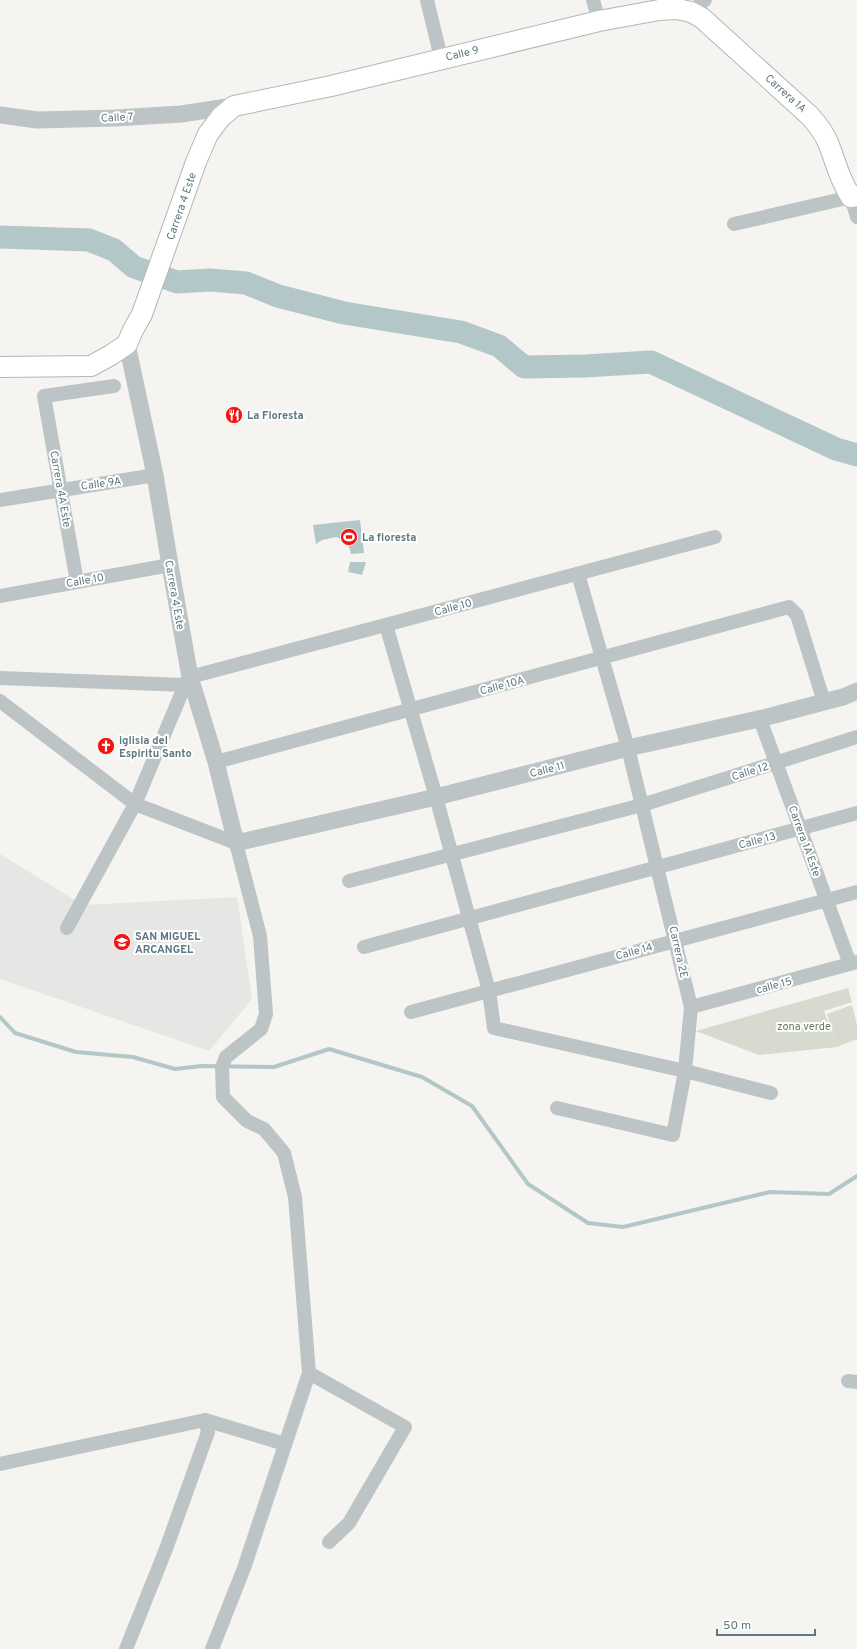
<svg xmlns="http://www.w3.org/2000/svg" width="857" height="1649" viewBox="0 0 857 1649" font-family="Overpass,sans-serif">
<rect width="100%" height="100%" fill="#f5f4f0"/>
<polygon fill="#e6e6e4" points="0,854 83,905 237,897 252,999 209,1051 0,979"/>
<polygon fill="#d6dacf" points="848,988 852,1002 824,1011 834,1038 827,1014 852,1005 857,1025 857,1039 837,1047 759,1055 696,1031"/>
<g fill="#b4c7c8">
<path d="M360 520 364 553 351 554C350 545 344 540 336 537L322 540 316 544 313 525Z"/>
<polygon points="350,562 366,562 362,575 348,572"/>
</g>
<g fill="none" stroke-linecap="round" stroke-linejoin="round">
<polyline stroke="#b4c7c8" stroke-width="4" points="0,1017 15,1033 76,1052 133,1057 175,1069 201,1066 274,1067 329,1049 422,1077 472,1106 528,1184 588,1223 623,1227 770,1192 829,1194 857,1176"/>
<polyline stroke="#b4c7c8" stroke-width="23" points="0,237 89,240 114,250 134,267 177,282 210,280 246,283 278,296 344,313 461,332 499,346 524,367 585,366 651,362 836,449 857,455"/>
<defs>
<path id="secondary" d="M0 367 91 366 111 355 127 344 133 330 142 314 196 162 208 134 221 117 234 106 331 86 599 21 659 10 677 9 691 12 702 18 810 116C818 125 825 134 829 145 836 163 840 181 851 197L857 196"/>
</defs>
<use href="#secondary" stroke="#afb8bb" stroke-width="22"/>
<g stroke="#bdc4c6" stroke-width="14">
<polyline points="427,0 441,58"/>
<polyline points="593,0 599,21"/>
<polyline points="691,12 705,0"/>
<polyline points="734,224 851,197 857,217"/>
<polyline points="0,500 155,475"/>
<polyline points="578,574 628,748 691,1007 685,1071 771,1093"/>
<polyline points="77,582 44,396 114,386"/>
<polyline points="0,596 170,565"/>
<polyline points="386,625 436,797 489,991 494,1028 685,1071 673,1135 557,1108"/>
<polyline points="0,678 185,685 190,677 715,537"/>
<polyline points="0,701 135,804 236,843 260,936 266,1014 261,1029 226,1057 222,1067 223,1097 247,1121 264,1129 284,1153 295,1197 309,1373 244,1568 212,1649"/>
<polyline points="760,719 850,964"/>
<polyline points="216,762 789,607 797,615 824,702"/>
<polyline points="349,881 642,805 857,737"/>
<polyline points="67,928 135,804 185,685"/>
<polyline points="364,947 857,813"/>
<polyline points="691,1007 857,962"/>
<polyline points="411,1012 857,892"/>
<polyline points="309,1373 405,1427 349,1523 329,1542"/>
<polyline points="848,1381 857,1382"/>
<polyline points="0,1464 205,1420 285,1444"/>
<polyline points="126,1649 166,1549 208,1432 205,1420"/>
</g>
<g stroke="#bdc4c6" stroke-width="17">
<polyline points="0,115 37,120 115,118 181,114 234,106"/>
<polyline points="127,344 155,475 170,565 190,677 216,762 236,843 436,797 628,748 767,717 843,697 857,691"/>
</g>
<use href="#secondary" stroke="#fff" stroke-width="20"/>
</g>
<defs>
<symbol id="restaurant-disc" viewBox="-11 -11 22 22"><circle r="9.5" fill="#f21514" stroke="#fff"/><path d="M-5-6h1v4h1v-4h1v4h1v-4h1v5L-1.5 .5V6h-2V.5L-5-1ZM5-6V6H3V1.5H1.5Q1.5-4 5-6Z" fill="#fff"/></symbol>
<symbol id="stadium-disc" viewBox="-11 -11 22 22"><circle r="9.5" fill="#f21514" stroke="#fff"/><path d="M0-5a6.5 5 0 1 0 0 10a6.5 5 0 1 0 0-10ZM-3.5-1.8h7v3.6h-7Z" fill="#fff"/></symbol>
<symbol id="church-disc" viewBox="-11 -11 22 22"><circle r="9.5" fill="#f21514" stroke="#fff"/><path d="M-1.2-6h2.4v3.5h3.3v2.4h-3.3V6h-2.4V-.1h-3.3v-2.4h3.3Z" fill="#fff"/></symbol>
<symbol id="school-disc" viewBox="-11 -11 22 22"><circle r="9.5" fill="#f21514" stroke="#fff"/><path d="M0-5L7-2L0 1L-7-2ZM-4 1L0 2.5L4 1V4Q0 6-4 4Z" fill="#fff"/></symbol>
</defs>
<g fill-rule="evenodd">
<use href="#restaurant-disc" x="224" y="405" width="20" height="20"/>
<use href="#stadium-disc" x="339" y="527" width="20" height="20"/>
<use href="#church-disc" x="96" y="736" width="20" height="20"/>
<use href="#school-disc" x="112" y="932" width="20" height="20"/>
</g>
<g text-anchor="middle" stroke-width="4" stroke-linejoin="round" paint-order="stroke">
<g font-size="11" fill="#5d787e" stroke="#fff">
<text transform="translate(462 53) rotate(-13)" y="4">Calle 9</text>
<text transform="translate(786 93) rotate(42)" y="4">Carrera 1A</text>
<text transform="translate(117 117) rotate(-3)" y="4">Calle 7</text>
<text transform="translate(181 206) rotate(-71)" y="4">Carrera 4 Este</text>
<text transform="translate(101 483) rotate(-8)" y="4">Calle 9A</text>
<text transform="translate(61 489) rotate(80)" y="4">Carrera 4A Este</text>
<text transform="translate(85 580) rotate(-10)" y="4">Calle 10</text>
<text transform="translate(175 595) rotate(80)" y="4">Carrera 4 Este</text>
<text transform="translate(453 607) rotate(-15)" y="4">Calle 10</text>
<text transform="translate(502 685) rotate(-15)" y="4">Calle 10A</text>
<text transform="translate(547 769) rotate(-14)" y="4">Calle 11</text>
<text transform="translate(750 771) rotate(-17)" y="4">Calle 12</text>
<text transform="translate(757 840) rotate(-15)" y="4">Calle 13</text>
<text transform="translate(805 841) rotate(70)" y="4">Carrera 1A Este</text>
<text transform="translate(634 951) rotate(-15)" y="4">Calle 14</text>
<text transform="translate(679 952) rotate(77)" y="4">Carrera 2E</text>
<text transform="translate(774 985) rotate(-15)" y="4">calle 15</text>
</g>
<g font-size="11" font-weight="bold" fill="#5d787e" stroke="#fff" text-anchor="start">
<text x="247" y="419">La Floresta</text>
<text x="362" y="541">La floresta</text>
<text x="119" y="744">iglisia del<tspan x="119" dy="13">Espiritu Santo</tspan></text>
<text x="135" y="940">SAN MIGUEL<tspan x="135" dy="13">ARCANGEL</tspan></text>
</g>
<g font-size="11" fill="#6c7b61" stroke="#fff">
<text x="804" y="1030">zona verde</text>
</g>
</g>
<path d="M717 1629v6h98v-6" fill="none" stroke="#5d787e" stroke-width="2"/>
<text x="723" y="1629" font-size="12" fill="#5d787e" stroke="#ffffff" stroke-width="3" paint-order="stroke">50 m</text>
</svg>
